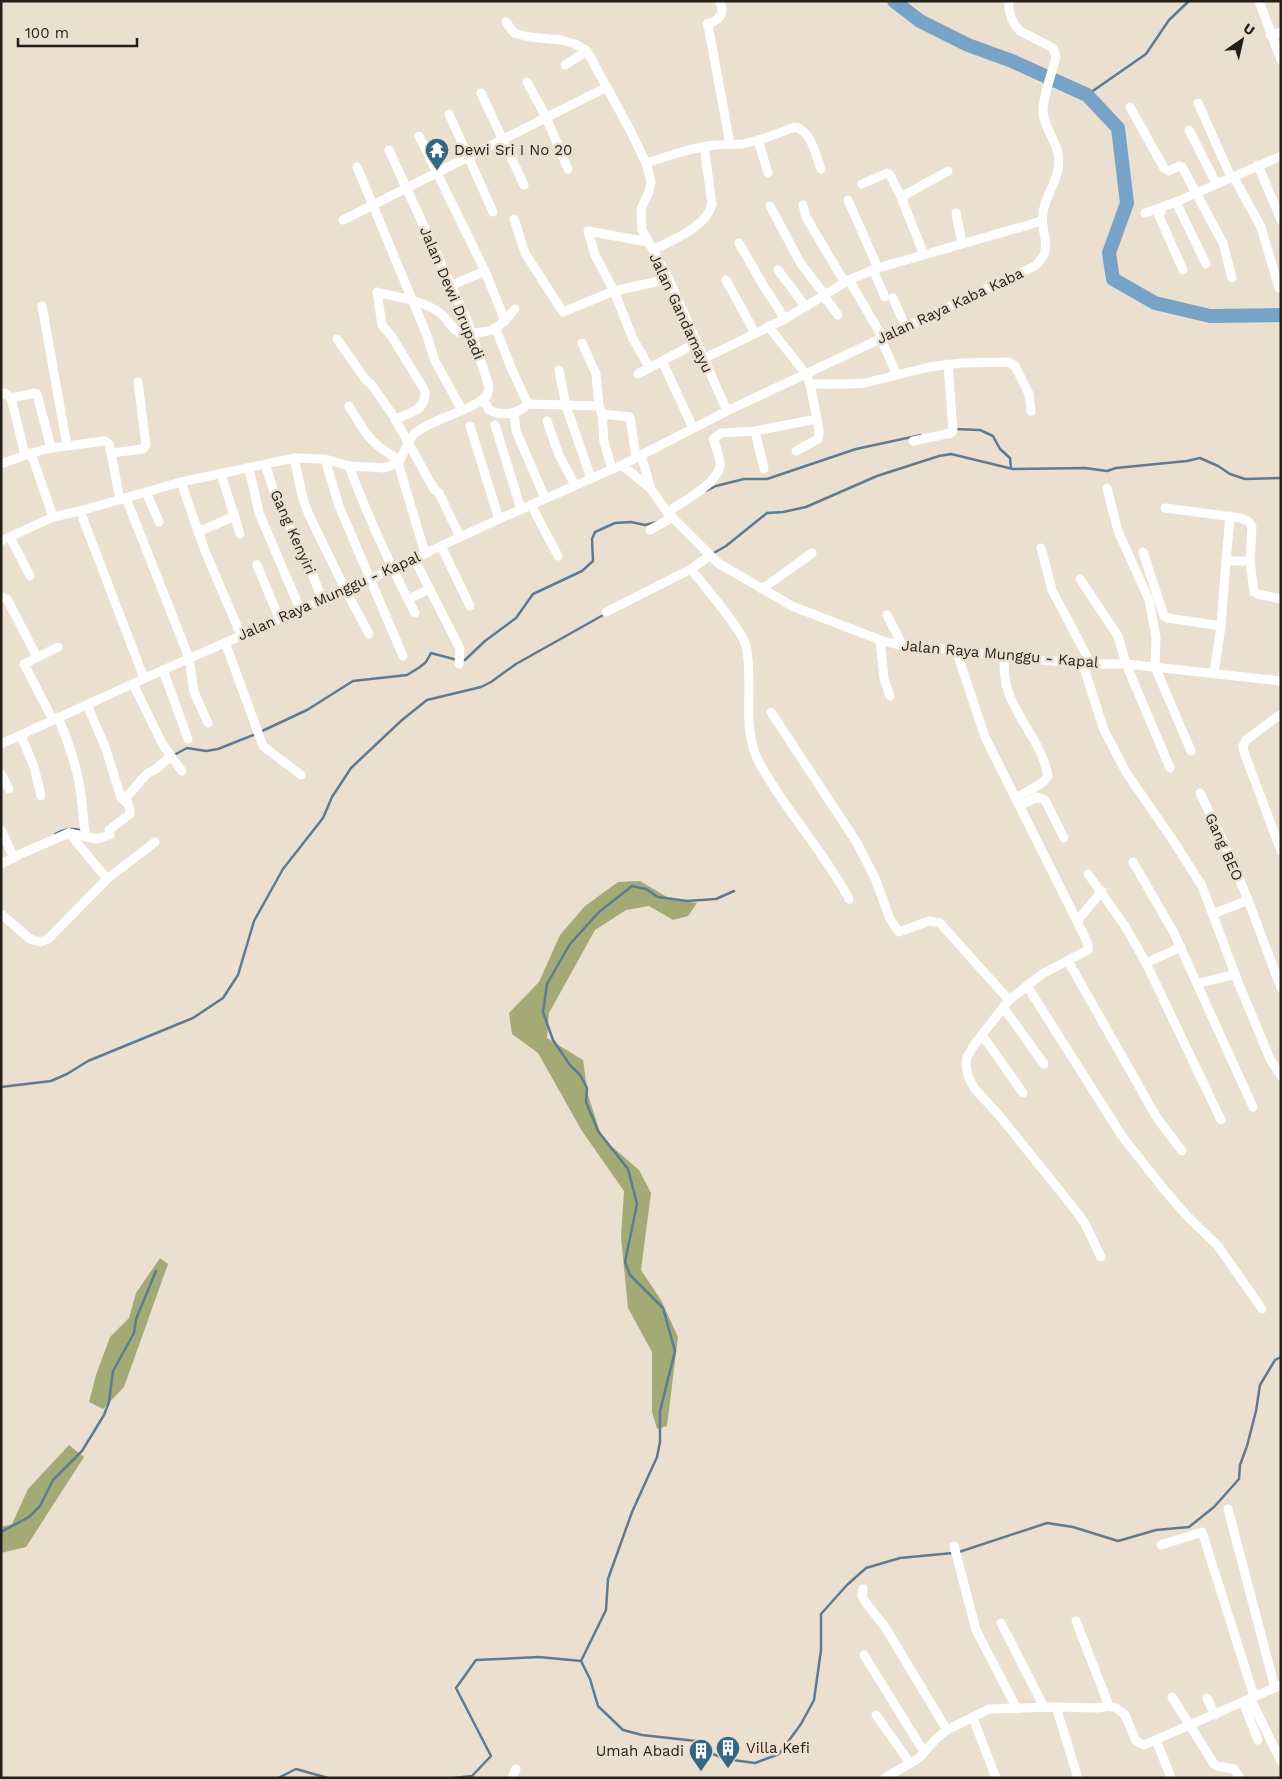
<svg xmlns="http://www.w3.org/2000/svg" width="1282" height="1779" viewBox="0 0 1282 1779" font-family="'Work Sans',sans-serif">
<rect width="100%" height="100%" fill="#ebdfd0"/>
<g fill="#a4aa76">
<polygon points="640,881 672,900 697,903 688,916 673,920 649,906 626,910 595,930 549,1013 547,1038 583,1060 588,1095 602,1138 639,1170 651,1193 641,1270 661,1300 678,1337 667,1426 657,1429 652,1412 652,1352 628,1308 621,1237 624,1191 582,1131 538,1053 512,1034 509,1013 539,982 560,935 585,906 618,882"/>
<polygon points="160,1258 168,1264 124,1387 103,1409 89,1402 96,1375 110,1337 129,1318 136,1293"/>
<polygon points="69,1445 84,1457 26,1547 1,1553 1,1527 12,1524 28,1489"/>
</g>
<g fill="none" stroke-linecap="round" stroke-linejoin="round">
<g stroke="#5d7b92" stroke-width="2.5">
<polyline points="1087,95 1146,54 1169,20 1189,1"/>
<polyline points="954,429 980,430 993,436 1000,449 1010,458 1011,468"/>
<polyline points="706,491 716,486 744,479 767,479 856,449 921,435"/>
<polyline points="712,554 726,546 767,513 783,512 806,507 877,476 939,456 951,454 1013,469 1085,468 1107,471 1116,468 1187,461 1200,458 1218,466 1230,474 1245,479 1281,478"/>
<polyline points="462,660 465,660 485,641 516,618 533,594 582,571 593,561 592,539 595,532 615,523 631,522 645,525 657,522"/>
<polyline points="260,732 307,710 353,681 407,675 420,667 426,662 431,653 457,660"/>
<polyline points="174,755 187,748 206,751 218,749 256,734"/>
<path d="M55 834C63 830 73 827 82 831"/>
<polyline points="1,1087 51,1081 67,1074 88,1061 193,1018 223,998 238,975 254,921 283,869 323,818 332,797 351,768 402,720 427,700 481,687 491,682 516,664 605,614"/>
<polyline points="1,1532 29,1517 40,1506 53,1480 82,1451 104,1415 109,1402 113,1371 134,1333 136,1319 156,1271"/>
<polyline points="959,1552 1047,1523 1073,1527 1118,1541 1156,1530 1189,1527 1214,1507 1239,1479 1240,1465 1247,1446 1256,1411 1260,1385 1275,1360 1281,1357"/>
<polyline points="581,1661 606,1610 608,1579 632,1512 657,1457 660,1442 660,1411 675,1351 663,1308 630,1275 625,1262 637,1204 628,1169 598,1131 586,1102 587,1088 580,1075 570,1065 553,1040 543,1012 547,984 570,944 599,912 632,886 646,889 658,897 687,901 716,899 734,891"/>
<polyline points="278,1778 296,1769 328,1778"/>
<polyline points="454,1778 472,1776 491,1756 456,1688 476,1660 539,1657 581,1661 590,1679 598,1706 623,1730 642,1735 696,1741 701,1749 725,1759 755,1763 779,1754 801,1724 814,1700 821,1650 821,1614 847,1585 866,1568 900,1558 953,1553"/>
</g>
<polyline stroke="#76a3c6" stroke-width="14" points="894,1 920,21 968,45 1012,61 1087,95 1118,128 1127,203 1109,253 1113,279 1155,303 1210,316 1281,315"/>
<g stroke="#fff" stroke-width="9">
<path d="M720 1C720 4 722 7 722 10 723 17 713 23 707 24L709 30 730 144"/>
<polyline points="1259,1 1281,60"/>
<polyline points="506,22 514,33 529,37 561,40 575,44 587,51 630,130 646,163 651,181 649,192 641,209 642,230 669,279 727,411"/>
<polyline points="1270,35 1281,32"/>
<polyline points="565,65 587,51"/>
<polyline points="527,82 546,117 568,169"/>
<polyline points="481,93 524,185"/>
<polyline points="1198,103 1231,177"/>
<polyline points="1130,107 1164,168 1169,171 1179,166 1182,167 1223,243 1232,278"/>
<polyline points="449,114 493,212"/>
<polyline points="1189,130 1216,183"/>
<polyline points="419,136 485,271 505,321"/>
<polyline points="758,140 768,173"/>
<path d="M646 163 688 150 714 145 743 144 765 138 795 127C811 130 816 156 821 169"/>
<polyline points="1258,165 1281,220"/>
<polyline points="357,167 426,333 435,361 462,410"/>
<polyline points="1233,176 1261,227 1279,288"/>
<polyline points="862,184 887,173 890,175 901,197 924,255"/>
<polyline points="901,197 948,171"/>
<polyline points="848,200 878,268"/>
<polyline points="1176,202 1206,264"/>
<polyline points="803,205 806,217 845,283"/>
<polyline points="770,206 801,264 825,295"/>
<polyline points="1160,208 1161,212 1159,216 1183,270"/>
<polyline points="956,213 962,243"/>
<polyline points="1145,213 1176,202 1281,156"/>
<polyline points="514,219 525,253 563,312 614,291 669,279"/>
<polyline points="343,220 607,87"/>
<polyline points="648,242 588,231 595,255 614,291 633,339 650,368"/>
<polyline points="739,243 763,285 785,319"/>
<path d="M653 250C672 240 707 227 712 204L704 146"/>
<polyline points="778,270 806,307"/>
<polyline points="873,270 885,297"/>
<polyline points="726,280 755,333"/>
<polyline points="849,280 883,338"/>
<polyline points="450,286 485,271"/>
<polyline points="824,296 838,315"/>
<polyline points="893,298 906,328"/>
<polyline points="42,306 67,446"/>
<polyline points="768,326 806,374 810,384 849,384 865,383 929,367 962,363 1008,362 1015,366 1029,394 1031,411"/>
<polyline points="496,329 512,370 528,404"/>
<polyline points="337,339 366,380 372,385 394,417 434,489 439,493 460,537"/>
<polyline points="881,339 897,375"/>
<polyline points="582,343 596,374 599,406 602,414 604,442 612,469"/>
<polyline points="703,359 785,319 849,280 878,268 1042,221"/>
<polyline points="662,361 693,428"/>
<polyline points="559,370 566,406 591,478"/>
<polyline points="638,374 696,343"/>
<polyline points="1,394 5,393 11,398 25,455"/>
<polyline points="11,398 35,393 37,394 51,448"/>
<path d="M483 399 489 410C502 417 518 414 528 404L599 406"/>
<path d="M349 406C365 433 371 445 400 460"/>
<polyline points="514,412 516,431 545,498"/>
<polyline points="602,414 630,417 636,457"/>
<path d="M395 420C410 412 426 411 425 391L392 337 382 325 377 292C397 297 424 301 440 313 448 319 451 329 460 333 489 333 496 333 515 309"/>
<polyline points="547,421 559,455 575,485"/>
<polyline points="495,425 521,509"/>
<polyline points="470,426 499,519"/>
<polyline points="755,431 764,469"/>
<polyline points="913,441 951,433 953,431 948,364"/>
<polyline points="796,451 818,439 819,431 817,419"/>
<polyline points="31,453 51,448 105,441 109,444 111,453 143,449 146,445 138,382"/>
<polyline points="111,453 120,500"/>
<polyline points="641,455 651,489 667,512 718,563 792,606 880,640 903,646 956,650 1014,658 1091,664 1126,664 1281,681"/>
<polyline points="294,458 303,499 309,515 345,589 369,634"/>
<polyline points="325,459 339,506 403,656"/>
<polyline points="398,463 425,553"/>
<polyline points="1,464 31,453 53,517"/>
<polyline points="265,464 279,507 309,566 322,599"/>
<polyline points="622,465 651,489"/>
<path d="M349 466C368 517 390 565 415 613"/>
<polyline points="249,468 259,513 300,609"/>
<polyline points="221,474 240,534"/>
<polyline points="181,482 205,551 241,635"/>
<polyline points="1107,488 1118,531 1149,600 1156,637 1155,667 1191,751"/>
<polyline points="146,492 159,522"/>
<polyline points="126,498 189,658 194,692 208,723"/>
<polyline points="531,505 558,556"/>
<polyline points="1165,508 1241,518 1249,522 1252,527 1250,561 1226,561 1221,626 1214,673"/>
<polyline points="80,511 144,678"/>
<path d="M667 512C681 503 717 484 720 466 721 458 716 447 713 439L721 433 755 431 817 419 810 384"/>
<polyline points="650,530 671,518"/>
<polyline points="198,532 235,516"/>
<polyline points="10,537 30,576"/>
<path d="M1 541 53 517 80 511 181 482 294 458 325 459 349 466 369 467 384 468 398 463C402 457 410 437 415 433 436 417 467 413 487 396L489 387 487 380 467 320 389 150"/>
<polyline points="441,546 470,606"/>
<polyline points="1041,548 1052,590 1091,664"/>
<polyline points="1143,552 1164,616 1168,618 1221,626"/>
<polyline points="414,558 460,649 459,664"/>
<polyline points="1226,561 1230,516"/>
<polyline points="1250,561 1254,592 1258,594 1281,599"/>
<polyline points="257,565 279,618"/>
<path d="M691 569C703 585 742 629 746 646 754 682 742 721 756 756 761 768 770 780 777 792 801 828 829 861 849 899"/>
<polyline points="1080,579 1118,636 1126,664 1170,768"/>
<polyline points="762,589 812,553"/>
<polyline points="1,597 7,599 37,657"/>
<polyline points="408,599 430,589"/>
<polyline points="606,612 691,569 709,556"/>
<polyline points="887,615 903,646"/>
<polyline points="880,640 884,679 890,696"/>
<polyline points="225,642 263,746 301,775"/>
<polyline points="956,650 985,737 1077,921 1102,891"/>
<path d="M1004 656C1004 668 1004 680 1008 691 1018 721 1043 745 1048 776L1042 783 1016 798"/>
<polyline points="1082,662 1104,730 1126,772 1174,842 1202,886 1238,982 1270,1059 1281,1076"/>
<polyline points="163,670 188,739"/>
<polyline points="133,684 163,745 182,771"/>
<polyline points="87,705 106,749 121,798 127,803"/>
<polyline points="771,712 857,843 875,878 890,919 899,932 929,921 940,923 1009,1000"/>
<polyline points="1281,714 1246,740 1243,746 1244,752 1281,851"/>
<path d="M58 717C66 737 74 757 78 778 83 797 82 818 86 837"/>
<polyline points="53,720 24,664 58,647"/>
<polyline points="21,735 34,767 41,796"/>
<path d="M1 744 163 670 370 579 499 519 622 465 727 411 1035 266C1056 247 1039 234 1043 212 1047 190 1062 178 1058 153 1055 139 1042 124 1043 109 1044 93 1052 73 1056 57L1053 48 1020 31C1012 23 1008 13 1009 1"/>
<polyline points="1,774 9,789"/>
<polyline points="1200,793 1224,843 1248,900"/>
<polyline points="1020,806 1037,797 1045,800 1064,838"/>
<polyline points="1,830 14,858"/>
<polyline points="69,833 107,879"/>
<polyline points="1133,862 1174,933 1197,984"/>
<path d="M1 864 25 852 69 833 97 839 110 835 109 830 130 814C131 807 127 804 126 798L143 778 148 773 156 769 170 757"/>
<polyline points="1088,874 1125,926 1146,963 1181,947"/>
<polyline points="1,914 30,939 40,942 48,939 107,879 155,842"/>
<polyline points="1213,914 1248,900 1281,988"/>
<polyline points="1077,921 1088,944 1088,950 1042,974 1009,1000 974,1045 967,1057 966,1065 968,1076 974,1088 998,1114 1072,1206 1084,1222 1101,1257"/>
<polyline points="1068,961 1157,1118 1182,1151"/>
<polyline points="1146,963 1221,1120"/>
<polyline points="1235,974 1197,984 1253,1107"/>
<polyline points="1027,986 1122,1136 1162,1187 1186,1215 1218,1246 1262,1309"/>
<polyline points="1003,1007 1044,1064"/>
<polyline points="982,1035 1023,1093"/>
<polyline points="1228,1509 1275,1688"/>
<polyline points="1161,1545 1202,1532 1254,1696"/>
<polyline points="954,1546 976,1630 1017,1709"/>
<polyline points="863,1589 862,1595 866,1603 885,1627 947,1730"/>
<polyline points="1076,1621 1109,1706"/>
<polyline points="1001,1623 1044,1707"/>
<polyline points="864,1655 924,1752"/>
<polyline points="1172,1697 1214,1764 1217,1766 1234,1769 1240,1778"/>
<polyline points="1207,1698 1215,1715"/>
<polyline points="1250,1698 1281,1761"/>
<polyline points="1243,1702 1258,1740"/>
<polyline points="1056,1707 1078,1778"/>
<polyline points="876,1715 910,1763"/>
<polyline points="973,1718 996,1778"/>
<polyline points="1156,1740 1170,1775"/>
<polyline points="512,1778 516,1769"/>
<polyline points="885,1778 919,1758 937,1738 947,1730 989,1709 1056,1707 1097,1708 1109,1706 1116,1708 1125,1715 1136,1741 1144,1745 1281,1685"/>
</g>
</g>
<defs>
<symbol id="temple-pin" viewBox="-11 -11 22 30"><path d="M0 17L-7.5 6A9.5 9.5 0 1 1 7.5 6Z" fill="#346784" stroke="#ebdfd0"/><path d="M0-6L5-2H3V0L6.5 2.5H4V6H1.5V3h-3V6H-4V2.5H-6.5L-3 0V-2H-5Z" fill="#fff"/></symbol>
<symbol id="building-pin" viewBox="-11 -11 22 30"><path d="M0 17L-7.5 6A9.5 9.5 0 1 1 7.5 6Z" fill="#346784" stroke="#ebdfd0"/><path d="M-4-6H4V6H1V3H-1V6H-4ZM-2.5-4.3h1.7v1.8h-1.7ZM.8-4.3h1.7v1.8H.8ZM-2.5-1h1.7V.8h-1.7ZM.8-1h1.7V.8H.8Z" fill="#fff"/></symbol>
</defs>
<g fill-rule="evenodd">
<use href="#temple-pin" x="423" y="136" width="28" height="38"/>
<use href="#building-pin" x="714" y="1734" width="28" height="38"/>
<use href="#building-pin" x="687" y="1737" width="28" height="38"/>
</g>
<g text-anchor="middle" stroke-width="5" stroke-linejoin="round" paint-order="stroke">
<g font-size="15" fill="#231f19" stroke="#ebdfd0" text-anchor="start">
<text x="454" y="155">Dewi Sri I No 20</text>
<text x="746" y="1753">Villa Kefi</text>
<text x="684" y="1756" text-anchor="end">Umah Abadi</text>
</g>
<g font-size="15" fill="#231f19" stroke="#ebdfd0">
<text transform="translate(452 293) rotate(67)" y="5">Jalan Dewi Drupadi</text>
<text transform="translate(950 306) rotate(-25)" y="5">Jalan Raya Kaba Kaba</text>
<text transform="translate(681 313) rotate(65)" y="5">Jalan Gandamayu</text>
<text transform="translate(293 532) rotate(66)" y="5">Gang Kenyiri</text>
<text transform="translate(329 596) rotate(-24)" y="5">Jalan Raya Munggu - Kapal</text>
<text transform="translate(1000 654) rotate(5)" y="5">Jalan Raya Munggu - Kapal</text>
<text transform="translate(1224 847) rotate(66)" y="5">Gang BEO</text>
</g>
</g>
<rect width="1282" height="1779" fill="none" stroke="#231f19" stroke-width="5"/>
<g transform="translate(1242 40) rotate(34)" stroke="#ebdfd0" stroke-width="4" paint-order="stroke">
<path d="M0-4L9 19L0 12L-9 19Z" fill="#231f19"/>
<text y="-8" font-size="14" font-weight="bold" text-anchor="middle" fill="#231f19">U</text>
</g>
<path d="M18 38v8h119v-8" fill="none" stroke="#231f19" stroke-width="2.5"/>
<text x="25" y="38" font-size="15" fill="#231f19" stroke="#ebdfd0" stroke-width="4" paint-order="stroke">100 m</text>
</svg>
